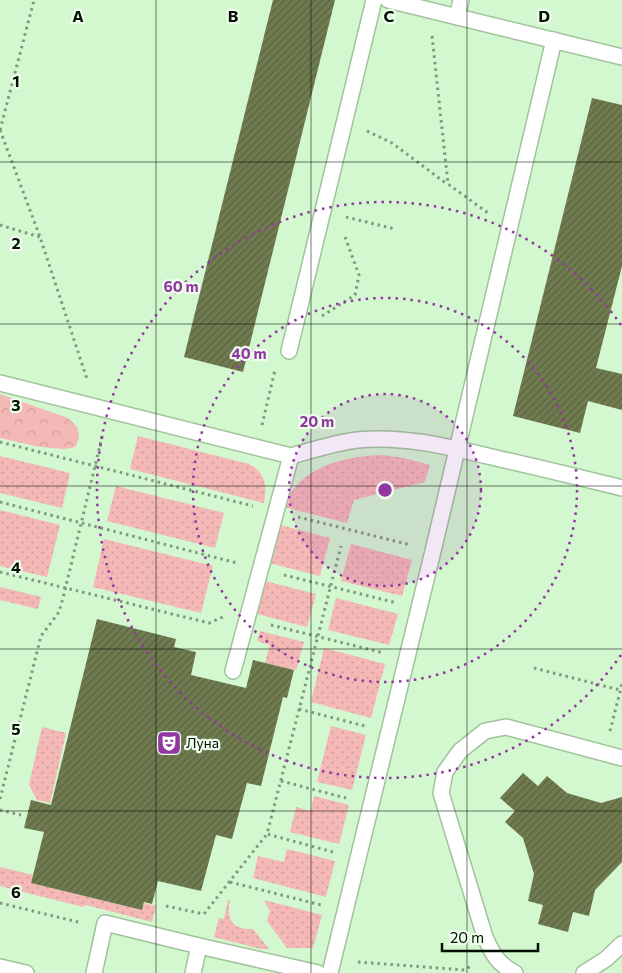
<svg xmlns="http://www.w3.org/2000/svg" width="622" height="973" viewBox="0 0 622 973" font-family="Commissioner,sans-serif">
<defs>
<pattern id="grass-dots" width="8" height="8" patternUnits="userSpaceOnUse" patternTransform="scale(1.25)"><rect width="8" height="8" fill="#f4b8b6"/><path d="M2 2h.1M6 6h.1" fill="none" stroke="#d09d9b" stroke-width="1.8" stroke-linecap="round"/></pattern>
<pattern id="forest-crowns" width="20" height="18" patternUnits="userSpaceOnUse" patternTransform="scale(1.25)"><rect width="20" height="18" fill="#f4b8b6"/><path d="M2 6a3 3 0 1 1 6 0M12 15a3 3 0 1 1 6 0" fill="none" stroke="#d09d9b"/></pattern>
<pattern id="building-hatch" width="6" height="6" patternUnits="userSpaceOnUse" patternTransform="scale(1.25)"><rect width="6" height="6" fill="#707c50"/><path d="M-1 1l2-2M0 6l6-6M5 7l2-2" fill="none" stroke="#5a6440"/></pattern>
</defs>
<rect width="100%" height="100%" fill="#d3f7ce"/>
<g fill="url(#grass-dots)">
<path d="M138 436 249 464C266 473 267 486 264 503L130 469Z"/>
<path d="M383 455 404 458 430 465 425 482 354 500 347 523 284 507C298 466 346 456 383 455Z"/>
<polygon points="0,456 70,473 62,508 0,493"/>
<polygon points="116,486 224,513 215,548 107,521"/>
<polygon points="0,510 60,525 47,577 0,566"/>
<polygon points="280,525 330,538 320,576 269,563"/>
<polygon points="104,539 213,566 201,613 93,587"/>
<polygon points="351,544 412,560 402,596 341,581"/>
<polygon points="265,581 316,594 307,627 257,614"/>
<polygon points="0,587 41,597 38,609 0,600"/>
<polygon points="336,598 398,614 389,645 328,630"/>
<polygon points="260,631 304,642 296,670 265,663 270,645 257,641"/>
<polygon points="324,648 385,664 371,718 311,702"/>
<polygon points="331,726 366,735 352,790 317,782"/>
<polygon points="42,727 66,733 50,803 37,800 29,785"/>
<polygon points="314,796 349,805 339,844 290,832 296,807 311,811"/>
<polygon points="287,849 335,861 326,897 253,878 258,856 284,862"/>
<polygon points="0,867 33,875 31,883 142,910 144,903 156,906 152,922 86,905 83,907 0,886"/>
<path d="M228 900H230C226 920 232 930 253 929L269 949H261L214 937 219 918 224 919Z"/>
<polygon points="264,900 322,915 313,948 287,948 267,921 270,911"/>
</g>
<polygon fill="url(#forest-crowns)" points="0,394 68,418 77,427 79,438 76,446 72,448 62,449 35,446 0,438"/>
<g fill="url(#building-hatch)">
<polygon points="273,0 335,0 243,372 184,357"/>
<polygon points="592,98 622,105 622,266 596,368 622,374 622,410 588,401 580,433 513,416"/>
<polygon points="97,619 176,639 174,647 196,652 191,675 246,688 253,660 294,670 287,698 283,697 261,786 247,783 232,839 216,835 201,891 158,881 152,904 144,902 142,910 31,883 44,832 24,828 31,800 51,805"/>
<polygon points="523,773 538,786 547,776 567,793 601,803 622,797 622,862 595,890 589,916 573,912 568,932 538,924 543,905 528,901 534,874 523,838 505,822 515,811 500,798"/>
</g>
<g fill="none" stroke-linecap="round" stroke-linejoin="round">
<defs>
<g id="service">
<polyline points="388,0 622,57"/>
<polyline points="457,17 461,0"/>
<polyline points="289,351 374,0"/>
<path d="M0 383 291 456C313 450 334 443 357 440 405 435 454 448 500 459 541 468 581 478 622 488"/>
<polyline points="233,671 291,456"/>
<polyline points="0,967 26,973"/>
<polyline points="94,973 105,923 199,946"/>
<polyline points="193,973 199,946 318,973"/>
<polyline points="330,973 433,551 554,40"/>
<path d="M515 973C498 964 493 955 485 937L441 793 445 772 460 751 485 731 506 727 622 758"/>
<polyline points="584,973 606,959 622,944"/>
</g>
</defs>
<use href="#service" stroke="#a1c39c" stroke-width="18"/>
<g stroke="#7f997c" stroke-width="3" stroke-dasharray="2.5 4" stroke-linecap="butt">
<polyline points="432,36 448,184 488,213"/>
<polyline points="0,130 40,237 87,379"/>
<polyline points="0,130 34,0"/>
<polyline points="367,131 392,143 447,184"/>
<polyline points="346,217 395,229"/>
<polyline points="0,225 40,237"/>
<polyline points="322,316 355,295 359,275 344,234"/>
<polyline points="262,425 275,370"/>
<polyline points="0,442 253,506"/>
<polyline points="0,502 237,563"/>
<polyline points="298,517 411,545"/>
<polyline points="0,572 209,623 223,617"/>
<polyline points="284,575 397,603"/>
<polyline points="271,625 384,653"/>
<polyline points="534,668 620,690"/>
<polyline points="299,709 365,726"/>
<polyline points="610,731 622,684"/>
<polyline points="281,781 346,798"/>
<polyline points="0,799 41,636 59,612 63,598 103,433"/>
<polyline points="0,810 21,815"/>
<polyline points="333,852 267,834 341,546"/>
<polyline points="230,882 321,905"/>
<polyline points="0,903 82,923"/>
<polyline points="166,906 204,914 267,834"/>
<polyline points="358,962 465,970 472,965"/>
</g>
<use href="#service" stroke="#fff" stroke-width="15"/>
</g>
<path fill="none" stroke="#040f03" stroke-width="1" stroke-opacity="0.55" d="M156 0V973M311 0V973M467 0V973M0 162H622M0 324H622M0 486H622M0 649H622M0 811H622"/>
<circle cx="385" cy="490" r="96" fill="#9237a2" fill-opacity=".12"/>
<g fill="none" stroke="#9237a2" stroke-width="2.5" stroke-dasharray="2.5 5">
<circle cx="385" cy="490" r="96"/>
<circle cx="385" cy="490" r="192"/>
<path d="M621 655A288 288 0 1 1 621 325"/>
</g>
<defs>
<symbol id="theatre-square" viewBox="-11 -11 22 22"><rect x="-9" y="-9" width="18" height="18" rx="4" fill="#9237a2" stroke="#effded"/><path d="M-5-5.5Q0-4 5-5.5V0Q5 5 0 6Q-5 5-5 0ZM-3.3-2.5H-1v1.5H-3.3ZM1-2.5H3.3v1.5H1ZM-2.8 1Q0 5.5 2.8 1Z" fill="#fff"/></symbol>
</defs>
<g fill-rule="evenodd">
<use href="#theatre-square" x="155" y="729" width="28" height="28"/>
</g>
<g text-anchor="middle" stroke-width="4.5" stroke-linejoin="round" paint-order="stroke">
<g font-size="14" fill="#040f03" stroke="#effded" text-anchor="start">
<text x="186" y="748">Луна</text>
</g>
</g>
<g font-size="16" text-anchor="middle" font-weight="bold" fill="#040f03" stroke="#effded" stroke-width="4.5" stroke-linejoin="round" paint-order="stroke">
<text x="78" y="22">A</text>
<text x="233" y="22">B</text>
<text x="389" y="22">C</text>
<text x="544" y="22">D</text>
<text x="16" y="87">1</text>
<text x="16" y="249">2</text>
<text x="16" y="411">3</text>
<text x="16" y="573">4</text>
<text x="16" y="735">5</text>
<text x="16" y="898">6</text>
</g>
<circle cx="385" cy="490" r="8" fill="#9237a2" stroke="#effded" stroke-width="2.5"/>
<g font-size="15" text-anchor="middle" font-weight="bold" fill="#9237a2" stroke="#effded" stroke-width="4.5" stroke-linejoin="round" paint-order="stroke">
<text x="181" y="292">60 m</text>
<text x="249" y="359">40 m</text>
<text x="317" y="427">20 m</text>
</g>
<path d="M442 943v8h96v-8" fill="none" stroke="#040f03" stroke-width="2.5"/>
<text x="450" y="943" font-size="15" fill="#040f03" stroke="#effded" stroke-width="4" paint-order="stroke">20 m</text>
</svg>
